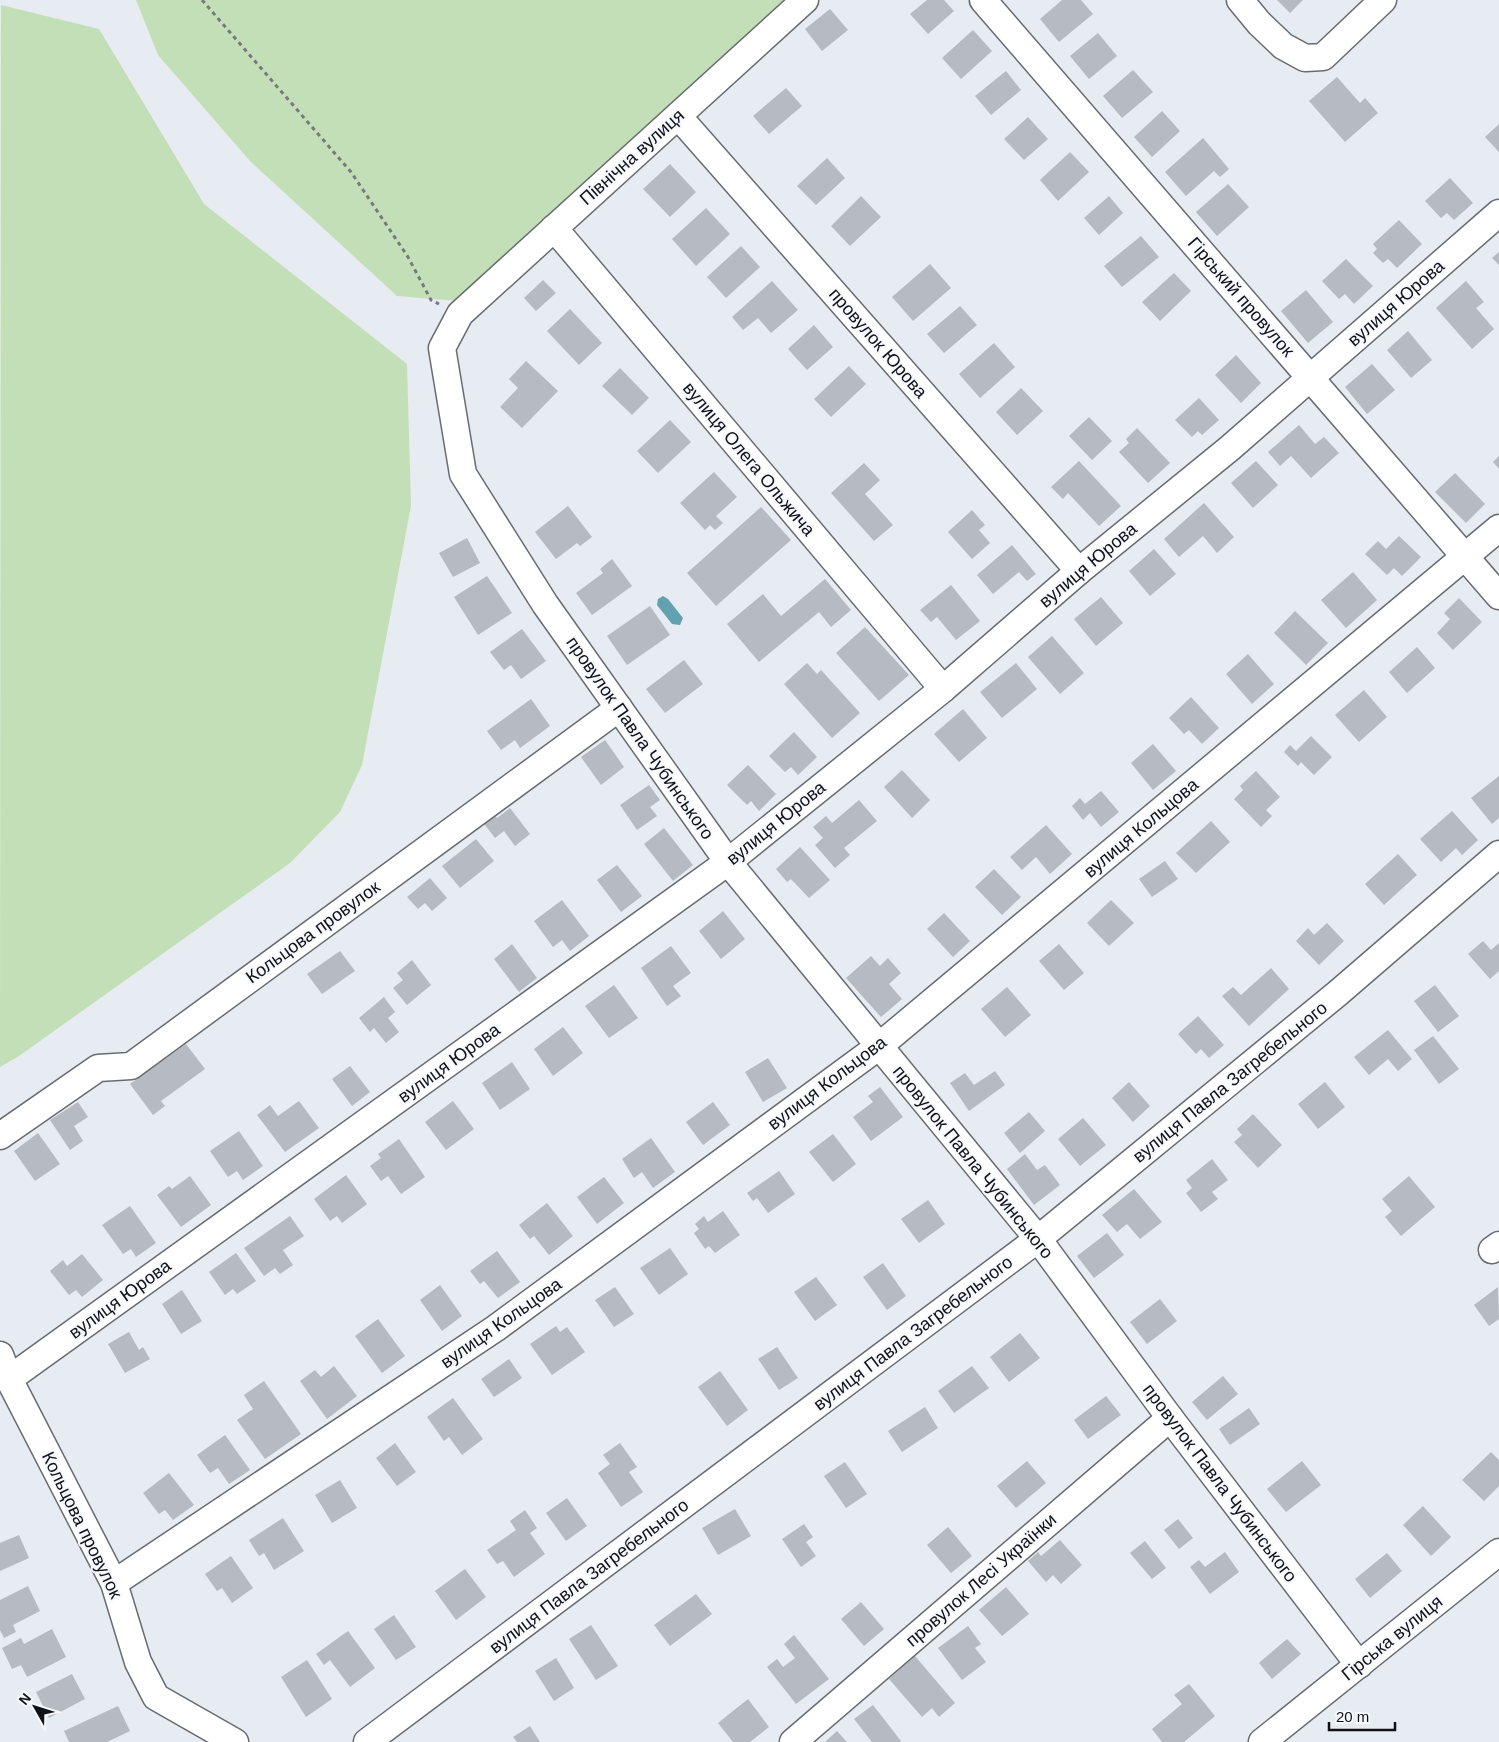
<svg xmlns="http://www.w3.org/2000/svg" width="1499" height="1742" viewBox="0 0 1499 1742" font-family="Helvetica,sans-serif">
<rect width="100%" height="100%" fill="#e7ebf2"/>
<g fill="#c3dfb7">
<polygon points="136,0 792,0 458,301 397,296 250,161 158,55"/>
<polygon points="1,5 99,29 204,204 407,364 411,506 362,765 340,812 290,863 19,1056 0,1067"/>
</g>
<polygon fill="#61a1b0" points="663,596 668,599 683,618 680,625 672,624 657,605 658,599"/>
<g fill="#b6bac1">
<polygon points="927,0 944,0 954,11 928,34 910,14"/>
<polygon points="1062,0 1081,0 1093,14 1059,42 1040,19"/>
<polygon points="1277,0 1303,0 1290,13"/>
<polygon points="830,9 848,30 822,51 805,29"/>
<polygon points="973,30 992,51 961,79 942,58"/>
<polygon points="1098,33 1117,56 1089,79 1070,56"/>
<polygon points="1133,70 1153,92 1122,118 1103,96"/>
<polygon points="1006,71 1021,90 991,115 975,96"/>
<polygon points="1337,77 1360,103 1365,98 1378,113 1345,142 1309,101"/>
<polygon points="786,88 802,106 769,134 753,116"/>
<polygon points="1162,111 1180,131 1152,157 1134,137"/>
<polygon points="1028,117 1048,139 1024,160 1004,139"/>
<polygon points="1499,124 1499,152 1485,137"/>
<polygon points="1203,138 1229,169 1220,177 1214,171 1186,196 1165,172"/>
<polygon points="1070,152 1089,172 1058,201 1040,180"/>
<polygon points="827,158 845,178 816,205 797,186"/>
<polygon points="670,164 696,192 670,217 643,189"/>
<polygon points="1450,178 1473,203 1454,220 1447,213 1441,218 1425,201"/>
<polygon points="1228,184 1249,207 1217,236 1196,212"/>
<polygon points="861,196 881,217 850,246 831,226"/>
<polygon points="1109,196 1123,213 1099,235 1084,218"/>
<polygon points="706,208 730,234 696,266 672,239"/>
<polygon points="1399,220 1422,244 1397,268 1388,259 1383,263 1373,253 1377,249 1373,244"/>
<polygon points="1141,236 1159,257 1122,287 1104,266"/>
<polygon points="741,246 760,267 726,298 707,277"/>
<polygon points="1499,252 1499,265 1492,258"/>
<polygon points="1346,259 1373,286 1354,304 1345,294 1339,299 1322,281"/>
<polygon points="930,264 951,288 913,321 892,297"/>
<polygon points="1174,273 1191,291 1160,321 1142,302"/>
<polygon points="543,280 556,293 536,311 524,298"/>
<polygon points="772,281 798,310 771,333 758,318 743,330 732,317"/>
<polygon points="1466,281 1484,302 1476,308 1494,329 1472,349 1436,308"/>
<polygon points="1306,290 1333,322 1308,343 1281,311"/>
<polygon points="960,306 977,325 944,353 927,334"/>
<polygon points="570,309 602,343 579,365 547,331"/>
<polygon points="814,325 833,347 807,370 788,349"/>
<polygon points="1408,331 1432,360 1411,378 1387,350"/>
<polygon points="994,343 1015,367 980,398 959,374"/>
<polygon points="1236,355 1261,383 1241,403 1215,375"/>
<polygon points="526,361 558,391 522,428 500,407 518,388 509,379"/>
<polygon points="1372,364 1395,390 1367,414 1345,387"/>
<polygon points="849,366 866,384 831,417 814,399"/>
<polygon points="620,368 649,398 632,415 602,386"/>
<polygon points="1021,388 1043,411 1017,435 996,412"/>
<polygon points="1199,398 1219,420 1202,435 1198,431 1192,437 1175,420"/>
<polygon points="1089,417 1112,441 1092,460 1069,436"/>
<polygon points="670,420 691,442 658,473 637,451"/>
<polygon points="1299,425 1315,444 1324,437 1339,453 1311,478 1291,456 1280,466 1268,452"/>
<polygon points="1137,428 1170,463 1148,483 1119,452 1129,443 1126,439"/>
<polygon points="1499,456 1499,469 1493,462"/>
<polygon points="1079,461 1121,506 1099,526 1068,493 1063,499 1051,487"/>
<polygon points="1256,461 1278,485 1253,508 1231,483"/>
<polygon points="864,463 880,480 865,494 893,525 874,541 831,493"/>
<polygon points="714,472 737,497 716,516 723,523 715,530 710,525 705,530 680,503"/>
<polygon points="1455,473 1485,504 1466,523 1435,492"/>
<polygon points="1204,503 1234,537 1217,553 1203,536 1179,557 1164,539"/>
<polygon points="568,506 592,537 580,546 577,543 556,559 535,532"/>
<polygon points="761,507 791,540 716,606 687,573"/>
<polygon points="972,510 985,525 979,530 990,543 972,559 948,532"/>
<polygon points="1399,536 1421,557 1402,576 1394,568 1387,575 1365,554 1378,541 1386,549"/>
<polygon points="467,538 480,563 453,577 439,553"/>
<polygon points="1012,545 1036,574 1027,581 1019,572 993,594 977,575"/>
<polygon points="1154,549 1176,574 1150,596 1129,571"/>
<polygon points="612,559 632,586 592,615 576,593 603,573 600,569"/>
<polygon points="1353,572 1377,600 1346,628 1321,600"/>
<polygon points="487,576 512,613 478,635 454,597"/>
<polygon points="825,579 851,610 831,627 819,612 759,662 727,624 763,594 781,616"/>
<polygon points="951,585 980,621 956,640 937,617 931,622 920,610"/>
<polygon points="1101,597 1123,623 1096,646 1074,619"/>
<polygon points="1459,598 1482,622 1453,650 1437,633 1450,619 1444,613"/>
<polygon points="650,606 670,635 627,665 607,636"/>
<polygon points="1295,611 1328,643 1306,665 1274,633"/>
<polygon points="865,627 909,675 879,701 836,653"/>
<polygon points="522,629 546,661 521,679 511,665 504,670 490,652"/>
<polygon points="1052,636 1084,673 1060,694 1028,657"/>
<polygon points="1417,647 1435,668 1407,693 1389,672"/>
<polygon points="1248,654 1274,684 1252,704 1226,674"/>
<polygon points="684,660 703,684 665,713 646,689"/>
<polygon points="807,663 817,674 821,670 860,713 832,738 784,684"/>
<polygon points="1016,663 1037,689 1002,718 980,692"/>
<polygon points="1364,690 1387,717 1359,742 1335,715"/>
<polygon points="1191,697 1219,728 1202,744 1189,730 1184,734 1169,718"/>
<polygon points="531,699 550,726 520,748 515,740 501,750 487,731"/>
<polygon points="963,709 987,738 959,762 934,734"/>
<polygon points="794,732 817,757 798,775 791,767 785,772 769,756"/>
<polygon points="1311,736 1332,757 1314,775 1301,762 1298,766 1284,752 1290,745 1296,751"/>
<polygon points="605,740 624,767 601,785 581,757"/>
<polygon points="1153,744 1176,771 1153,790 1131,763"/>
<polygon points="748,765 776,794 759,811 751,801 747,805 727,785"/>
<polygon points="902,770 930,800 912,818 884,787"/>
<polygon points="1256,771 1280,797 1266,810 1272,816 1261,827 1234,799 1243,790 1240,786"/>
<polygon points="1499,776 1499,818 1492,824 1471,798"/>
<polygon points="649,785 660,800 650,807 657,816 637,830 620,805"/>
<polygon points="1101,791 1119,812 1101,827 1090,813 1083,820 1072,806 1080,798 1085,804"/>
<polygon points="859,800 877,821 844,848 850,855 835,868 815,845 823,838 813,827 826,816 832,823"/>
<polygon points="510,808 530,834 515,846 504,831 495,838 481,820 492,812 497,818"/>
<polygon points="1452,811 1478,840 1462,855 1456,848 1441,862 1420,839"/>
<polygon points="1211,821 1230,842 1196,873 1176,853"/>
<polygon points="1046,825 1072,854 1050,874 1036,857 1022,870 1010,857"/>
<polygon points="664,828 693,865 673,881 644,844"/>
<polygon points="476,839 494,861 460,888 442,866"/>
<polygon points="800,847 830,880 809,898 791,879 787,882 776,869"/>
<polygon points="1398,854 1417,875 1384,905 1365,884"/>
<polygon points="1165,861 1178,879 1152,897 1139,879"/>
<polygon points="617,865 642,896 621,912 597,880"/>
<polygon points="994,869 1021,897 1002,915 975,887"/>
<polygon points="430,878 447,898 432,911 425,903 418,909 407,897"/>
<polygon points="562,900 589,936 570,951 562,940 553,947 534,921"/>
<polygon points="1111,900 1134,923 1109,946 1087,923"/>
<polygon points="723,911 745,939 721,959 699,931"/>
<polygon points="944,913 970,941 953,957 927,929"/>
<polygon points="1327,923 1344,941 1319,965 1296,941 1308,928 1314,935"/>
<polygon points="1483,941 1491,950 1499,943 1499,971 1490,979 1468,954"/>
<polygon points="512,944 537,978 519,992 494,959"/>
<polygon points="1059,944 1084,973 1064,990 1039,961"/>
<polygon points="671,946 691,973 673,986 681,996 667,1006 641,968"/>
<polygon points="340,951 355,971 322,994 307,974"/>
<polygon points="871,956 880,966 888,958 901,973 889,984 902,999 881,1017 846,978"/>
<polygon points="412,960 431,985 407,1005 393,988 403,980 397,973"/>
<polygon points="1271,968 1289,989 1249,1026 1222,996 1233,987 1241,995"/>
<polygon points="614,985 638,1018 609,1038 585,1006"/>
<polygon points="1435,985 1459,1016 1438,1032 1414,1001"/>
<polygon points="1007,987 1031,1015 1005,1037 981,1009"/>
<polygon points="384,997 395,1012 388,1018 399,1032 386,1043 374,1028 370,1032 359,1018"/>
<polygon points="1198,1016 1224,1045 1209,1058 1201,1049 1196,1054 1178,1034"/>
<polygon points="563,1027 583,1053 553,1076 534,1049"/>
<polygon points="1388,1030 1412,1059 1398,1071 1388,1059 1369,1075 1354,1057"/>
<polygon points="1433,1036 1459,1069 1439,1084 1414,1050"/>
<polygon points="186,1044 205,1069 161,1101 165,1106 153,1115 130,1084"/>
<polygon points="768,1058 787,1088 763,1102 745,1072"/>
<polygon points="512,1062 530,1089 500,1110 482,1083"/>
<polygon points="350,1066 370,1092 352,1106 332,1079"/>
<polygon points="995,1071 1005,1085 969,1111 950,1083 965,1073 974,1085"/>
<polygon points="1129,1082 1150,1106 1133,1122 1112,1098"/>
<polygon points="1325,1082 1345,1107 1318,1129 1298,1104"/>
<polygon points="880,1087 903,1117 871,1141 853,1117 873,1102 868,1096"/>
<polygon points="299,1101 319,1128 285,1152 257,1115 270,1105 278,1116"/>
<polygon points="453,1101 474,1129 446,1150 425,1122"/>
<polygon points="78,1102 88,1117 74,1126 83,1141 70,1150 50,1120"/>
<polygon points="713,1102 730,1125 703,1145 686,1122"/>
<polygon points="1029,1112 1045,1131 1020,1153 1004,1133"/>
<polygon points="1253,1114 1282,1145 1258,1168 1234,1142 1242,1135 1237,1129"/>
<polygon points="1083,1118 1106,1145 1080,1166 1058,1139"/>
<polygon points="239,1131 263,1166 243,1180 237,1171 228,1177 210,1151"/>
<polygon points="38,1133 60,1164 35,1181 14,1151"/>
<polygon points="833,1134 856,1164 833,1182 809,1152"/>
<polygon points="651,1138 675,1172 653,1188 642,1172 634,1178 622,1159"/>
<polygon points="399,1139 425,1177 401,1194 388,1176 381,1181 370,1166 381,1158 378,1154"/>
<polygon points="1025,1154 1037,1170 1045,1165 1060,1185 1034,1205 1007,1169"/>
<polygon points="1212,1159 1228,1180 1212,1192 1218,1199 1201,1212 1186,1193 1192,1188 1186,1180"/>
<polygon points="779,1171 795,1194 768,1213 757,1198 753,1201 747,1193"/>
<polygon points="346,1175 367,1204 342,1223 337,1216 330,1221 314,1199"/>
<polygon points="190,1176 211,1205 181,1227 157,1195 169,1186 172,1189"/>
<polygon points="1409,1176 1435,1207 1401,1236 1385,1217 1392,1211 1382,1199"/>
<polygon points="604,1177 624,1203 597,1224 577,1197"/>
<polygon points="1134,1189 1162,1222 1140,1239 1127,1224 1117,1232 1102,1215"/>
<polygon points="928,1200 945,1224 919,1243 901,1219"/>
<polygon points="547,1203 573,1236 549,1255 534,1236 530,1239 519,1225"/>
<polygon points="130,1206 156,1243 136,1257 131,1249 123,1254 102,1225"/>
<polygon points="723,1211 740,1235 715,1253 709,1246 705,1249 694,1233 699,1229 695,1224 704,1216 708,1222"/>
<polygon points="290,1216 304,1236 283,1250 293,1265 280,1274 275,1268 264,1276 244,1248"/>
<polygon points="1107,1233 1124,1255 1094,1278 1077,1256"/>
<polygon points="670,1248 688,1274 659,1295 640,1268"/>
<polygon points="497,1251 520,1282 498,1298 484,1281 480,1284 470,1271"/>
<polygon points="236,1253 256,1281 237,1294 233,1289 225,1295 209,1272"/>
<polygon points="82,1254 103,1280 82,1297 76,1290 69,1295 50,1271 63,1260 67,1266"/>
<polygon points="883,1263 906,1296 887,1310 863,1277"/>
<polygon points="816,1277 837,1305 815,1321 794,1292"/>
<polygon points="440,1285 462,1316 442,1331 420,1300"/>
<polygon points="615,1287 634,1314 614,1327 595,1300"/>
<polygon points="1498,1287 1499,1319 1489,1326 1474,1305"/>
<polygon points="182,1290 202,1321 181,1334 162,1304"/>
<polygon points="1160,1299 1177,1321 1147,1344 1130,1322"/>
<polygon points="378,1319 405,1356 382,1373 355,1336"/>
<polygon points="556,1326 560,1332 567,1327 585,1352 552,1375 530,1344"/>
<polygon points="129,1332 139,1350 143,1347 150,1359 125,1373 108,1344"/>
<polygon points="1020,1333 1040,1358 1009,1382 990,1357"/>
<polygon points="777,1347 798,1378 779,1390 758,1359"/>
<polygon points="509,1359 522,1378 494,1397 481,1379"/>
<polygon points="334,1366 357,1396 327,1419 300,1381 315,1370 321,1377"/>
<polygon points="972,1366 989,1388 954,1413 938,1391"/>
<polygon points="720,1371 748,1410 727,1426 698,1387"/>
<polygon points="1223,1376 1238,1394 1207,1420 1192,1402"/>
<polygon points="264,1381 301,1434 265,1459 237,1420 253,1409 244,1395"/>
<polygon points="1106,1396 1121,1415 1088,1439 1074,1420"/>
<polygon points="453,1398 483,1439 462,1455 449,1437 444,1441 427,1417"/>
<polygon points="925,1407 938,1428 902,1452 888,1431"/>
<polygon points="1249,1408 1260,1424 1230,1445 1219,1429"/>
<polygon points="225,1435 250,1470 229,1484 218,1468 210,1473 197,1455"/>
<polygon points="395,1443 416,1472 397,1486 376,1458"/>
<polygon points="620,1443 637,1467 629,1472 643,1492 621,1507 598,1473 610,1464 603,1455"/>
<polygon points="1491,1452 1499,1460 1499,1486 1484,1501 1462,1480"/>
<polygon points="1027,1461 1046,1483 1016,1508 997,1486"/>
<polygon points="1302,1461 1321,1485 1286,1512 1267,1489"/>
<polygon points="845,1462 867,1494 846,1508 824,1476"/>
<polygon points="169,1473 194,1505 173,1520 165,1510 159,1514 143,1493"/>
<polygon points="340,1480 357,1508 332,1523 315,1495"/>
<polygon points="567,1498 587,1526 566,1541 546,1513"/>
<polygon points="1423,1506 1451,1537 1431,1556 1403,1525"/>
<polygon points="735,1509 751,1536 718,1555 702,1528"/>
<polygon points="525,1510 537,1528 530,1533 545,1554 514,1577 503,1561 497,1564 487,1550 516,1530 510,1521"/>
<polygon points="283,1518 304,1551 274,1570 264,1553 259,1556 249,1540"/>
<polygon points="1178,1519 1193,1538 1179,1549 1164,1530"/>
<polygon points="804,1524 813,1537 806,1542 816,1556 801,1567 782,1539"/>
<polygon points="948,1527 972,1556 951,1573 927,1545"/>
<polygon points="19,1535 29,1558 0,1571 0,1543"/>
<polygon points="1060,1540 1082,1565 1061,1584 1053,1575 1046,1582 1028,1561 1038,1552 1041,1556"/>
<polygon points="1145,1541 1166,1568 1152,1579 1130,1553"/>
<polygon points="1225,1552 1239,1572 1210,1594 1190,1567 1199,1560 1205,1567"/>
<polygon points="1387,1553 1402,1571 1370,1598 1355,1579"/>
<polygon points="231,1556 253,1588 232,1603 222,1588 217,1591 205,1574"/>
<polygon points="465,1569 486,1597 456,1620 435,1591"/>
<polygon points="28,1586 40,1611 13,1625 16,1632 4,1638 0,1630 0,1600"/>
<polygon points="1006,1587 1029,1614 1002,1636 979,1610"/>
<polygon points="696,1594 712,1614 670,1646 654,1625"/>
<polygon points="861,1602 884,1629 864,1646 841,1619"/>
<polygon points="394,1615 416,1647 396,1660 374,1629"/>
<polygon points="591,1625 618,1666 596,1680 569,1639"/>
<polygon points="968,1626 981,1644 975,1648 986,1662 962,1680 938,1648"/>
<polygon points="52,1629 66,1657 27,1677 21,1665 12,1669 2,1648 21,1638 24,1644"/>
<polygon points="348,1631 375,1668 350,1687 330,1660 324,1665 316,1654"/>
<polygon points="794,1635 829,1679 796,1704 767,1667 777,1659 783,1667 795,1658 784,1644"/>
<polygon points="1287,1639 1301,1654 1272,1679 1259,1663"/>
<polygon points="915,1656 955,1703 939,1717 932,1708 922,1717 889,1679"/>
<polygon points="556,1658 574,1688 554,1701 535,1671"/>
<polygon points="307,1660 332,1699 306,1717 281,1677"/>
<polygon points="72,1674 85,1699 49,1718 36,1692"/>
<polygon points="1189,1684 1215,1716 1184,1742 1162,1742 1152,1729 1182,1704 1174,1695"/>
<polygon points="748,1699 769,1727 750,1742 733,1742 718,1723"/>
<polygon points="873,1705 901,1741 900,1742 872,1742 854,1719"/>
<polygon points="118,1706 130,1731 107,1742 69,1742 64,1731"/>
<polygon points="530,1726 540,1742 517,1742 513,1737"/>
<polygon points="837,1731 847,1742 825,1742"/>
</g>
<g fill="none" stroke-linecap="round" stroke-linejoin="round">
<defs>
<g id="minor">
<polyline points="805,0 460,314 442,348 463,474 545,604 728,862 1038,1239 1170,1418 1359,1665"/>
<polyline points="983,0 1499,596"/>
<polyline points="1240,0 1259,23 1283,46 1305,58 1323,57 1383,0"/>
<polyline points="678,116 1079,571"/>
<polyline points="554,228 943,689"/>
<polyline points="0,1136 98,1068 131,1066 619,708"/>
<polyline points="1492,1250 1499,1245"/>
<polyline points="0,1355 9,1379 114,1583 138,1662 156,1697 235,1742"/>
<polyline points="9,1379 728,862 943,689 1079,571 1230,448 1499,213"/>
<polyline points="114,1583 496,1328 878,1047 1499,528"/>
<polyline points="367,1742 1038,1239 1338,993 1499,854"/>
<polyline points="793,1742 1170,1418"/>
<polyline points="1262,1742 1499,1552"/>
</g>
</defs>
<use href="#minor" stroke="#686c72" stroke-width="29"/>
<polyline stroke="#77797e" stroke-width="3" stroke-dasharray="4 4" stroke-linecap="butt" points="202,0 351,172 408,257 431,300 439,304"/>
<use href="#minor" stroke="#fff" stroke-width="26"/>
</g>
<g text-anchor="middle" stroke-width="4" stroke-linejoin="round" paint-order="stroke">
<g font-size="18" fill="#101114" stroke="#f5f8fe">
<text transform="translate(632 157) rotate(-42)" y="6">Північна вулиця</text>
<text transform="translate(1241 297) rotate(49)" y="6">Гірський провулок</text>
<text transform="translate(1396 303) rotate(-41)" y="6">вулиця Юрова</text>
<text transform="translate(878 343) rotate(49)" y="6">провулок Юрова</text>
<text transform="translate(749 459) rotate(50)" y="6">вулиця Олега Ольжича</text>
<text transform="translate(1088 565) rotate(-40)" y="6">вулиця Юрова</text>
<text transform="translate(640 738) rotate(55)" y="6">провулок Павла Чубинського</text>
<text transform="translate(776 823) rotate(-39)" y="6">вулиця Юрова</text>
<text transform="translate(1141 828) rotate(-40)" y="6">вулиця Кольцова</text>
<text transform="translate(313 932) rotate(-36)" y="6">Кольцова провулок</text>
<text transform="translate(449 1063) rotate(-36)" y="6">вулиця Юрова</text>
<text transform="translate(1230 1082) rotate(-39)" y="6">вулиця Павла Загребельного</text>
<text transform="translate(827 1083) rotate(-37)" y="6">вулиця Кольцова</text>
<text transform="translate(973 1162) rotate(51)" y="6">провулок Павла Чубинського</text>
<text transform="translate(120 1299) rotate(-36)" y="6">вулиця Юрова</text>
<text transform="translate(501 1323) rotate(-35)" y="6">вулиця Кольцова</text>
<text transform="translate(913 1333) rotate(-37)" y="6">вулиця Павла Загребельного</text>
<text transform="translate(1220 1483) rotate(53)" y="6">провулок Павла Чубинського</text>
<text transform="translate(82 1525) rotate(64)" y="6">Кольцова провулок</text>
<text transform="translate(589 1576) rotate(-37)" y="6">вулиця Павла Загребельного</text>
<text transform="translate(981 1580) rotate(-41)" y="6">провулок Лесі Українки</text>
<text transform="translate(1392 1638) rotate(-39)" y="6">Гірська вулиця</text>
</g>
</g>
<g transform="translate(35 1707) rotate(309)" stroke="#f5f8fe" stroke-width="4" paint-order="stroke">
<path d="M0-4L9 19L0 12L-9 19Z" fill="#101114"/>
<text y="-8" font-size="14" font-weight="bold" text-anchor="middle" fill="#101114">N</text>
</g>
<path d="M1329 1722v8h66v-8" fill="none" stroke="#101114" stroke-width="2.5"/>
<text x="1336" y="1722" font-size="15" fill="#101114" stroke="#f5f8fe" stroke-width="4" paint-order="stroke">20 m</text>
</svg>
